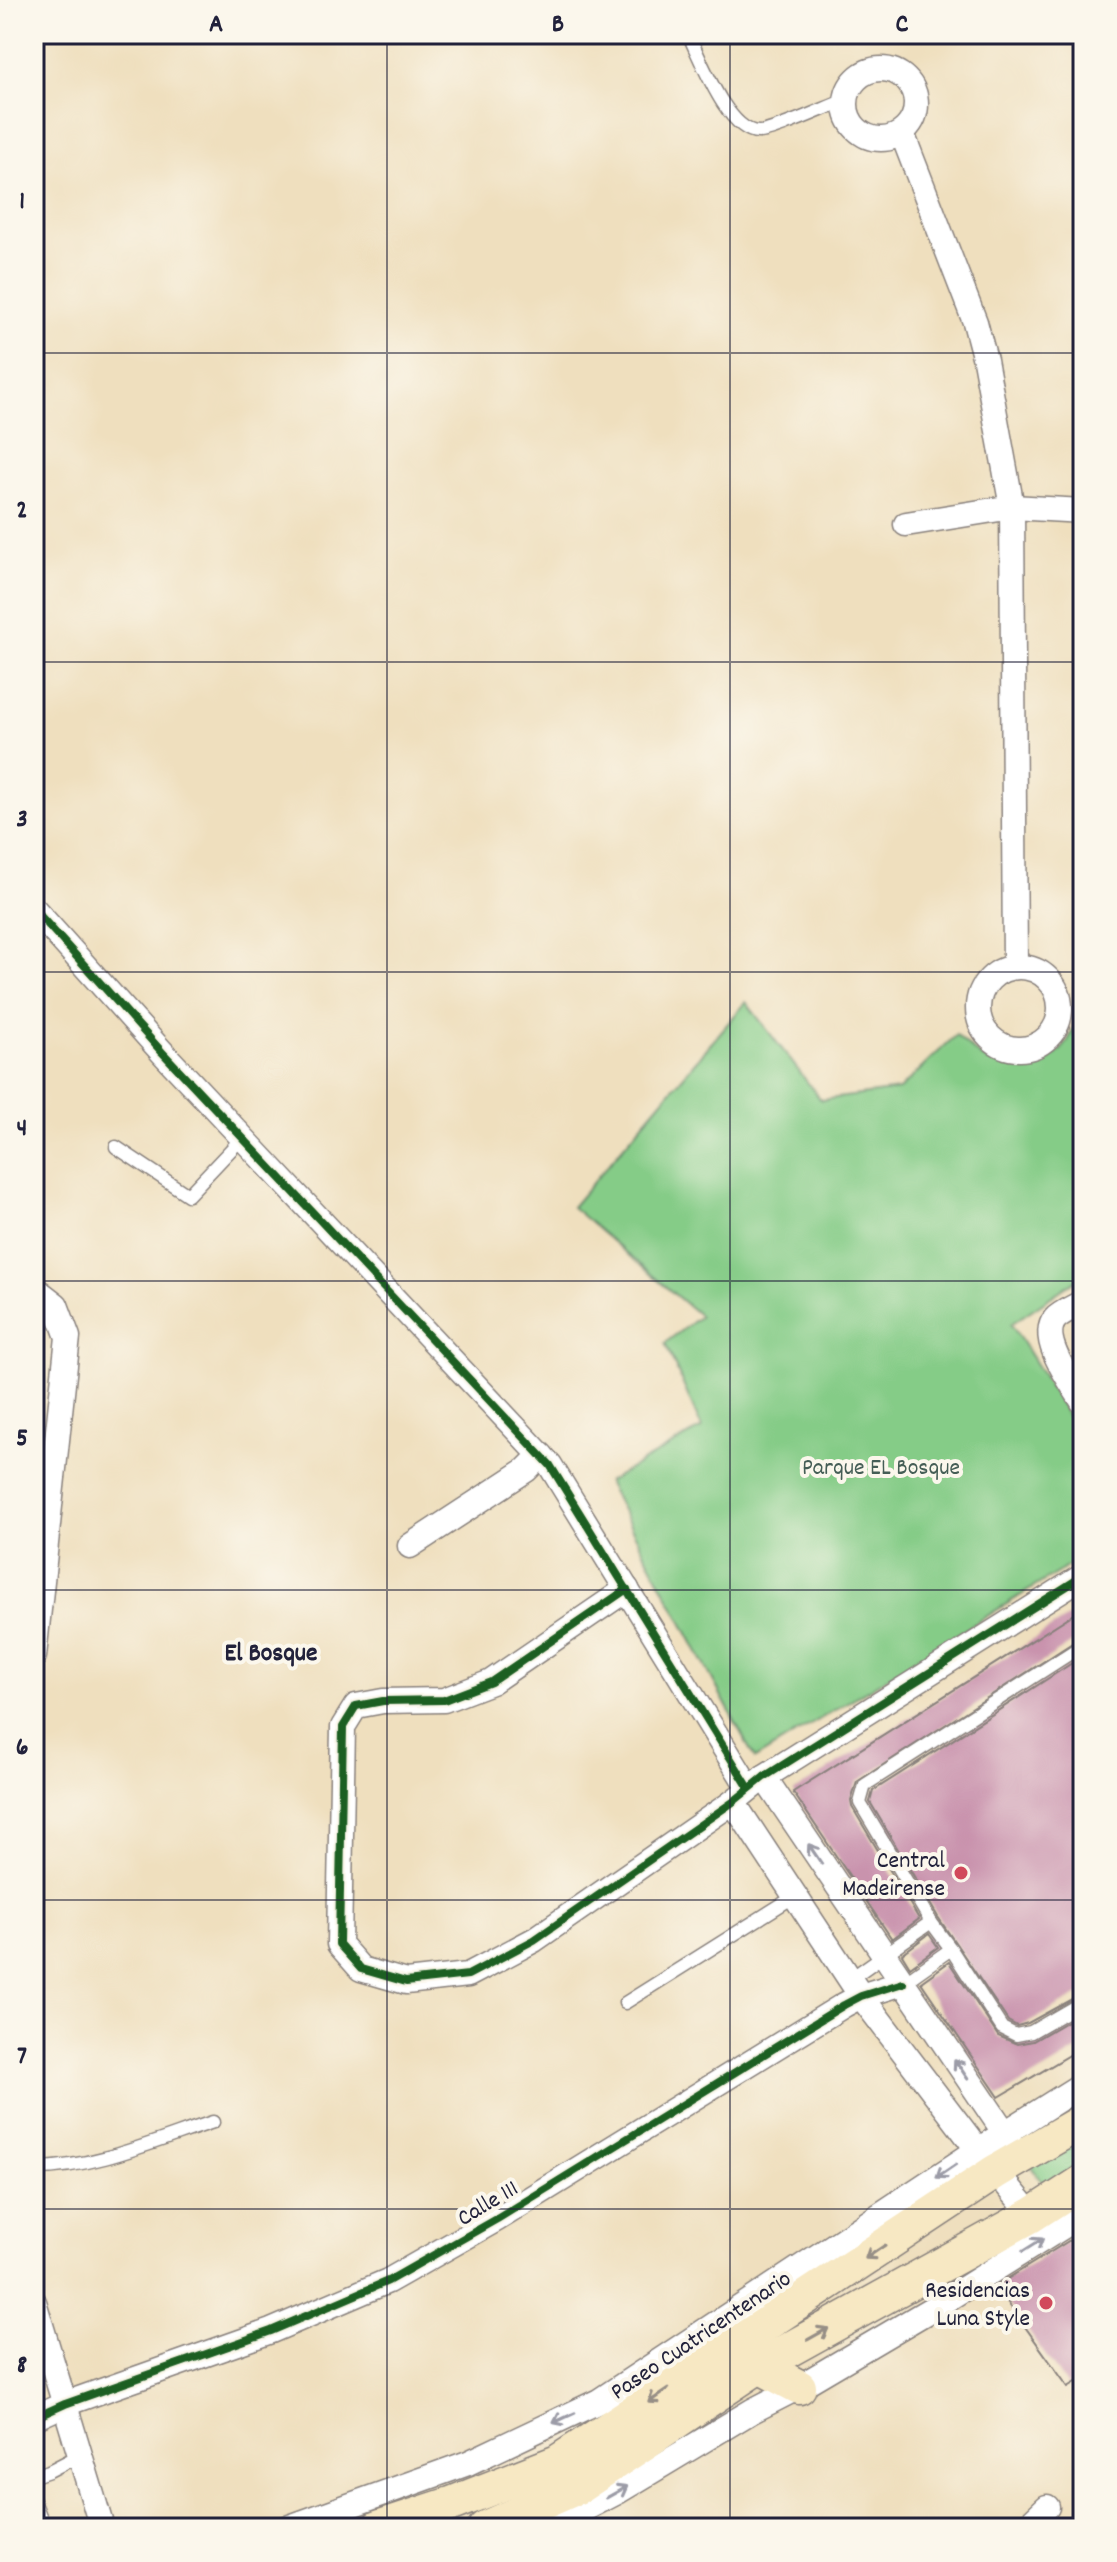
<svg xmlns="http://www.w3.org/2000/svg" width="1117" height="2562" viewBox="0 0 1117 2562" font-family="Dekko,sans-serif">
<rect width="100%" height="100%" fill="#fbf7ec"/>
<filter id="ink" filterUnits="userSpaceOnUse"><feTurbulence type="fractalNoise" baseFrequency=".0125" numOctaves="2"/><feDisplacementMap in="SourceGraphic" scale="16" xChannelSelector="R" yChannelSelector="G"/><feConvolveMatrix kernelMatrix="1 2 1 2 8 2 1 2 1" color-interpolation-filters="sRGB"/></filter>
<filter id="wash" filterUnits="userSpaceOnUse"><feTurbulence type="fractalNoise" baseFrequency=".006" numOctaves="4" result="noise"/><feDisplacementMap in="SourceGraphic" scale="32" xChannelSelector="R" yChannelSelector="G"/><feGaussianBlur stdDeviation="1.8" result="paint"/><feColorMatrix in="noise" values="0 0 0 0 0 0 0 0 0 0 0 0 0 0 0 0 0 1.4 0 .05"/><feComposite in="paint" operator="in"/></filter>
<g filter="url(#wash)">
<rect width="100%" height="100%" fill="#efdfbe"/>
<g fill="#85cc87" stroke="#547761" stroke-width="2">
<path d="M1083 983V1275L1011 1324 1083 1440V1557L755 1759 607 1482 702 1428 665 1343 700 1316 572 1207 746 1002 821 1100 899 1090 956 1035C966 1044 978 1057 991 1062 1023 1075 1061 1065 1073 1029 1077 1016 1075 998 1075 985Z"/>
<polygon points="1073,2146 1080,2153 1083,2163 1046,2186 1028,2163"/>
</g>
<g id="blocks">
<g fill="#c993ad">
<polygon points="1083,1608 1083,1636 857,1782 851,1801 852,1807 919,1919 892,1939 793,1792"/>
<polygon points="1083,1656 1083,1993 1028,2023 1017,2026 1008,2021 938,1917 870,1802 873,1791"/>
<polygon points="929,1934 938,1947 910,1967 902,1954"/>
<polygon points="949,1962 998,2036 1017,2044 1033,2041 1083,2012 1083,2047 999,2097 921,1982"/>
<polygon points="1083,2232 1083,2378 1068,2387 996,2286"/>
</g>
</g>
</g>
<g filter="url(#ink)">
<use href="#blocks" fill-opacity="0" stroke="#88807c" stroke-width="2"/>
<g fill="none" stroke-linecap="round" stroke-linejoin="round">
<defs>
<g id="lane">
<path d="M688 34C701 59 727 131 758 132 771 133 829 106 846 100"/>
<polyline points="116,1147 188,1195 242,1138"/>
<polyline points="931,1922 951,1949"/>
<polyline points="850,1979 931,1922 860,1803 865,1785 1083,1645"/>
<polyline points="903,1983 951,1949 1002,2028 1016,2035 1031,2032 1083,2002"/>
<polyline points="625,2003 795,1896"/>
<path d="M34 2168C92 2169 158 2140 213 2122"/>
<polyline points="34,2476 49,2471 80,2455"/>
<polyline points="34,2501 45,2528"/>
</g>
<g id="street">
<circle cx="881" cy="104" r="35"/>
<polyline points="902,133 975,322 985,360 1012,507 1015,967"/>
<polyline points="906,524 1012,507 1083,511"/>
<polyline points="34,909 162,1052 550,1465 749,1788"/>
<circle cx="1019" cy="1008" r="41"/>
<polyline points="34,1288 56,1305 68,1337 34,1656"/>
<path d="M1083 1302C1075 1307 1061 1312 1055 1319 1038 1339 1072 1383 1083 1402"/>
<polyline points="410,1546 526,1470 541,1455"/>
<polyline points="627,1589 491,1682 444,1700 383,1701 356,1706 343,1727 339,1944 361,1969 406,1982 468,1975 534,1940 733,1802 764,1777 1083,1576"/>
<polyline points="764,1777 1013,2145"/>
<polyline points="733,1802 861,1996 978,2150 1032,2215"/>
<polyline points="34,2302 102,2528"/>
<polyline points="34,2418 65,2404 271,2331 388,2281 497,2219 844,2005 861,1996 903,1983"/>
<polyline points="287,2528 468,2463 599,2401 978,2150 1083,2084"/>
<polyline points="548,2528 619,2491 752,2411 799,2387 933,2308 1083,2214"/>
<polyline points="1025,2528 1047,2507"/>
</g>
<g id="secondary">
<polyline points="759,2366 799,2387"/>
<polyline points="378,2528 451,2504 558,2462 995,2172 1083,2121"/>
<polyline points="485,2528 580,2486 759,2366 1032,2215 1083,2182"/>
</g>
</defs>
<use href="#lane" stroke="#88807c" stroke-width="15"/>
<use href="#street" stroke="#88807c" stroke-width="27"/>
<use href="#secondary" stroke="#88807c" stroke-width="37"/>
<use href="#lane" stroke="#fff" stroke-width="12"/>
<use href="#street" stroke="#fff" stroke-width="24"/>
<use href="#secondary" stroke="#f7e8c3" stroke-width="34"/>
<defs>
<g id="cycleway">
<polyline points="34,909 162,1052 550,1465 749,1788"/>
<polyline points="627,1589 491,1682 444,1700 383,1701 356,1706 343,1727 339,1944 361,1969 406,1982 468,1975 534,1940 733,1802 764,1777 1083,1576"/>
<polyline points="34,2418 65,2404 271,2331 388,2281 497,2219 844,2005 861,1996 903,1983"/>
</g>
</defs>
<use href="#cycleway" stroke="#fbf7ec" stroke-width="13"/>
<use href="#cycleway" stroke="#1b5e20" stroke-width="8"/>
</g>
<defs><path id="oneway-shaft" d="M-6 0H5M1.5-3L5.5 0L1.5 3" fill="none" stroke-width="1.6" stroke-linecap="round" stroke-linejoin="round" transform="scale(2)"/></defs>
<g stroke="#9c9ca7">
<use href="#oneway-shaft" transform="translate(815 1854) rotate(-124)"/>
<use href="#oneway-shaft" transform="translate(961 2069) rotate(-124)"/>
<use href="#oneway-shaft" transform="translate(946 2171) rotate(146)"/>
<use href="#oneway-shaft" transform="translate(1033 2245) rotate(-32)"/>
<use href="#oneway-shaft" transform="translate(564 2418) rotate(155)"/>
<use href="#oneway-shaft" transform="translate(617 2492) rotate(-29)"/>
</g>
<g stroke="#978f86">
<use href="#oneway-shaft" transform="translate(875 2252) rotate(146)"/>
<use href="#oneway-shaft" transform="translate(818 2334) rotate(-29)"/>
<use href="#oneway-shaft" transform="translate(658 2396) rotate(146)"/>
</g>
</g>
<path fill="none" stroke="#22223b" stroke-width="2" stroke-opacity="0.55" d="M387 34V2528M730 34V2528M34 353H1083M34 662H1083M34 972H1083M34 1281H1083M34 1590H1083M34 1900H1083M34 2209H1083"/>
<g fill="#d1495b" stroke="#fbf7ec" stroke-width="3">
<circle cx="961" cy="1873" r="8"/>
<circle cx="1046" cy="2303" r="8"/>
</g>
<g text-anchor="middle" stroke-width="8" stroke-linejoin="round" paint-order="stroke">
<g font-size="24" fill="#455e56" stroke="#fbf7ec">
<text x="881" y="1474">Parque EL Bosque</text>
</g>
<g font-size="24" fill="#22223b" stroke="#fbf7ec" text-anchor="end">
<text x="945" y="1867">Central<tspan x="945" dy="28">Madeirense</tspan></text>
<text x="1030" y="2297">Residencias<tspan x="1030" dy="28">Luna Style</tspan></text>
</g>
<g font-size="24" fill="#22223b" stroke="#fbf7ec">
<text transform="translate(487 2202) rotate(-31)" y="8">Calle 111</text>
<text transform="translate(700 2334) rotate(-34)" y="8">Paseo Cuatricentenario</text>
</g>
<g font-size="26" font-weight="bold" fill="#22223b" stroke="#fbf7ec">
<text x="271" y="1660">El Bosque</text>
</g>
</g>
<rect width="1117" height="2562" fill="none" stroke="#fbf7ec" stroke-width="88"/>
<rect x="44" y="44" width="1029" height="2474" fill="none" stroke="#22223b" stroke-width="3"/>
<g font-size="26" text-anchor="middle" font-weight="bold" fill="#22223b">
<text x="216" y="31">A</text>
<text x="558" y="31">B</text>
<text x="902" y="31">C</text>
<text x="22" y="208">1</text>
<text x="22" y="517">2</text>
<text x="22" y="826">3</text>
<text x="22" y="1135">4</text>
<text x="22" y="1445">5</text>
<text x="22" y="1754">6</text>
<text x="22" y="2063">7</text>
<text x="22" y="2372">8</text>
</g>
</svg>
